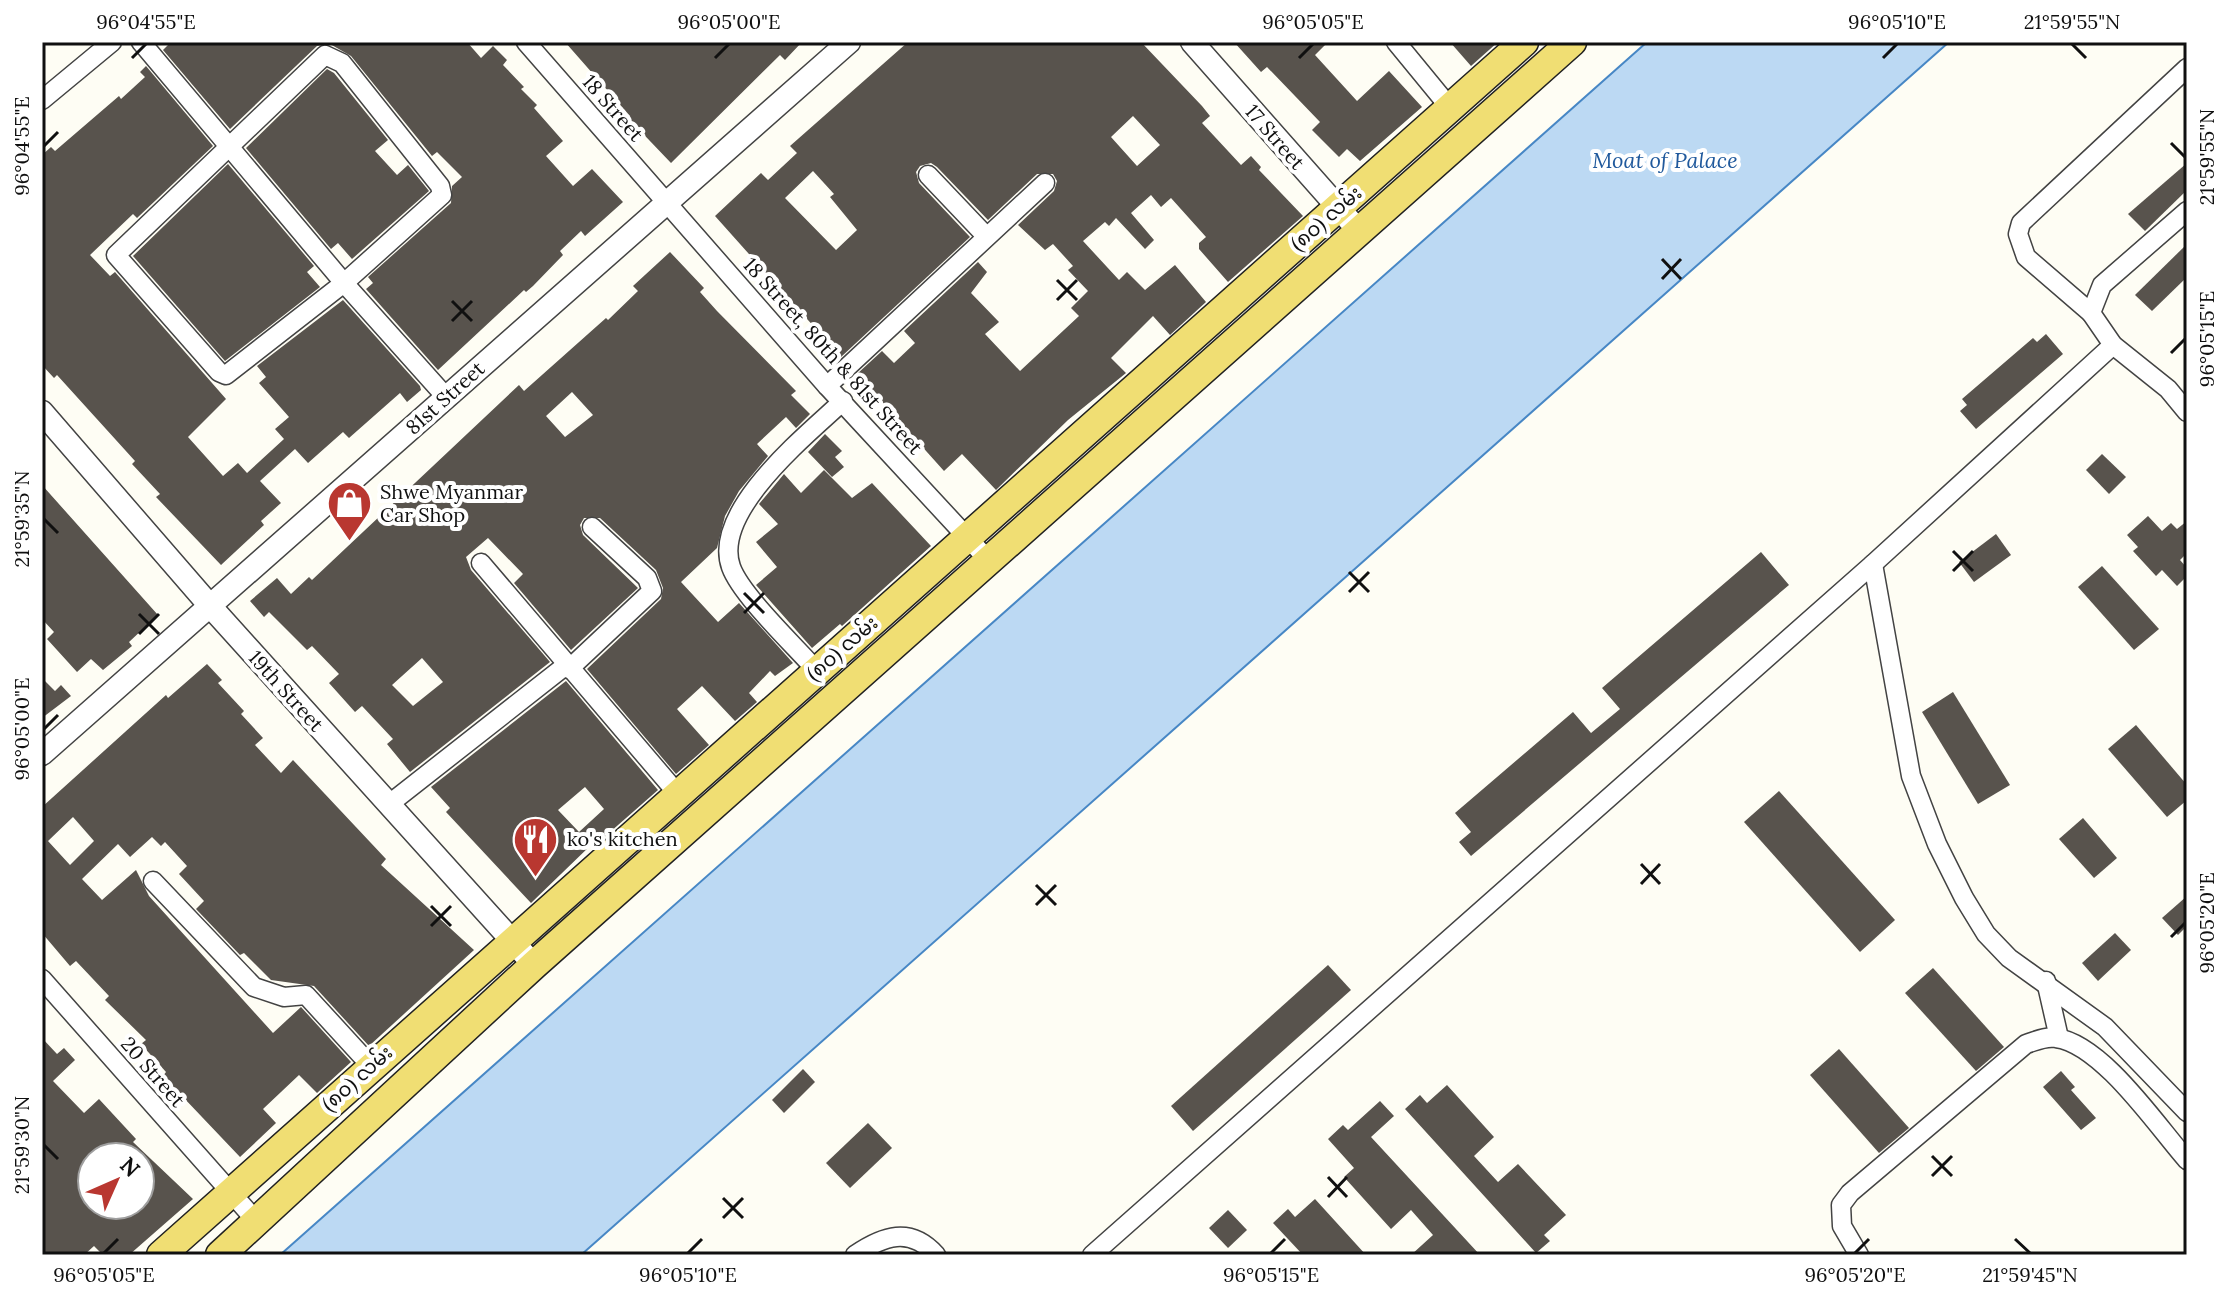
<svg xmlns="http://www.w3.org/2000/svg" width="2229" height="1297" viewBox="0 0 2229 1297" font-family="Lora,'Noto Sans Myanmar',serif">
<rect width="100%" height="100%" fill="#fefdf4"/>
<polygon fill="#bcd9f3" stroke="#4787c5" stroke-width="2" points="1647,42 1949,42 581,1255 280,1255"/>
<g fill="#58534d" fill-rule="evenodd">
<polygon points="171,42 467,42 481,58 493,46 507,60 503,65 524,87 521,89 537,105 534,108 563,141 546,156 573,186 592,169 623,202 585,236 581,231 560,251 563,255 533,286 526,292 524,290 438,370 366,289 373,283 368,277 451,203 452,186 462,177 437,152 432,156 351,56 330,44 317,46 230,129 163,50"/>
<polygon points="565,42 802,42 785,60 780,55 671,163 628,118 630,116"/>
<path d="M908 42H1141L1202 106 1210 116 1202 123 1241 165 1251 156 1261 167 1259 170 1303 216 1228 282 1199 249V243L1206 237 1171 198 1161 207 1151 195 1131 213 1154 240 1145 249 1116 218 1109 226 1105 222 1083 241 1119 280 1127 272 1145 290 1175 265 1206 302 1170 335 1153 316 1111 358 1126 373 1068 420 996 490 962 454 944 471 857 374 882 351 894 363 915 343 904 331 978 262 987 272 971 293 999 322 985 334 1020 371 1079 316 1071 308 1088 291 1068 270 1073 266 1053 244 1045 250 1018 225 1054 191 1057 181 1053 174H1037L988 220 937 167 931 163 920 166 916 172 919 183 970 237 841 357 715 216 761 173 768 180 797 153 790 146ZM1133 116 1160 145 1137 166 1111 137ZM813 171 834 194 830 197 857 230 836 250 785 198Z"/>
<polygon points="1234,42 1328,42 1315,55 1357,101 1389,71 1422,107 1360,161 1347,149 1339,157 1312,130 1320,122 1267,67 1261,72"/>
<polygon points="1450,42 1498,42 1471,66"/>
<polygon points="146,66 213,146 137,218 133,214 90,255 110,276 115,272 226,399 188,437 223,476 238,463 247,473 284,439 275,429 289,417 259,383 266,377 257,366 343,300 420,386 421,390 407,402 400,393 349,438 343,432 308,463 295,449 260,481 281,503 261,521 264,525 221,565 156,497 160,494 132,464 135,461 57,375 54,378 42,365 42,155 51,147 55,151 119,96 121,99 145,77 140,72"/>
<polygon points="327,69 334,73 388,140 375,151 397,175 408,165 429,191 352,259 338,243 331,249 246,148"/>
<polygon points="2187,163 2187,190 2145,231 2128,214"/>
<polygon points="228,164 314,266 307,272 320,287 225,361 133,256"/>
<polygon points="2187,244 2187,277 2152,311 2135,295"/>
<path d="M670 252 704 288 700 292 717 311 796 391 791 395 810 414 796 428 786 417 757 444 768 456 739 491 725 516 717 548 681 582 718 622 739 603 793 663 775 676 770 671 749 693 757 702 735 721 702 686 677 709 709 745 676 774 587 669 661 599 663 588 656 570 600 518H584L580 525 583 535 638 588 571 650 514 583 523 574 488 538 466 557 471 570 550 662 410 772 387 744 393 739 362 706 355 712 329 683 339 674 312 646 307 650 269 612 264 617 250 601 277 578 291 594 309 577 312 580 519 385 524 391 606 318 608 320 638 291 633 286ZM572 392 593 415 565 437 546 416ZM422 658 443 682 413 706 392 685Z"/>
<polygon points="2046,334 2063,354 1976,429 1960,411 1967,405 1962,399 2033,338 2037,342"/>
<polygon points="825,434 842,451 835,457 844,467 832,477 808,452"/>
<polygon points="2102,454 2126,477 2109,494 2086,470"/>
<polygon points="824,470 852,498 872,483 931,546 842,626 840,624 812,648 756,585 777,567 756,542 778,524 759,504 784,474 801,493"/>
<polygon points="42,485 158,615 129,642 132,646 103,670 91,659 77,672 47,639 54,632 42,619"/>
<polygon points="2148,516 2162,531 2171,523 2177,529 2187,521 2187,553 2180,560 2187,568 2187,576 2177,586 2162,570 2156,576 2133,551 2138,547 2127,535"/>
<polygon points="1996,534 2011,555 1974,582 1959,562"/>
<polygon points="1761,552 1789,585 1471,856 1459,842 1471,832 1455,813 1573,712 1591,733 1620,709 1602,688"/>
<polygon points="2102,566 2159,629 2134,650 2078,587"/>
<path d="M207 664 222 680 218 683 244 711 241 714 263 738 255 745 281 773 293 760 386 859 381 865 474 950 369 1046 314 986 271 980 244 953 240 955 196 909 204 901 179 874 187 866 165 842 161 846 152 837 130 857 118 844 82 879 102 900 136 870 149 896 273 1033 301 1007 351 1062 317 1093 299 1075 263 1109 276 1123 240 1157 163 1076 166 1072 141 1044 146 1040 105 1000 109 996 76 961 70 966 42 933V807L166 695 168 698ZM73 817 94 841 70 865 48 841Z"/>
<polygon points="42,678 55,691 61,685 71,696 42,718"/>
<path d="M566 681 658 790 593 847 591 845 531 903 446 812 450 808 431 787ZM585 787 604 809 579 832 558 810Z"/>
<polygon points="1953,692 2010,785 1978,804 1922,712"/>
<polygon points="2136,725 2187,785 2187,800 2167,817 2108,749"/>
<polygon points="1779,791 1895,920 1860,952 1744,822"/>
<polygon points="2083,818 2117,858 2094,878 2059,839"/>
<polygon points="2187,896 2187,926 2178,935 2162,918"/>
<polygon points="2115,933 2131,950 2098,981 2082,963"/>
<polygon points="1328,965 1351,990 1193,1131 1171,1106"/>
<polygon points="1933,968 2004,1047 1976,1071 1905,993"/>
<path d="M42 1038 57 1054 64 1048 75 1060 53 1081 84 1113 99 1099 136 1139 133 1142 193 1199 129 1255H103L94 1246 84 1255H42ZM92 1157H140V1205H92Z"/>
<polygon points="1839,1049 1909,1128 1879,1153 1810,1075"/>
<polygon points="803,1069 815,1082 784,1113 772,1100"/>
<polygon points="2061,1071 2075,1087 2071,1090 2096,1118 2081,1130 2043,1087"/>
<polygon points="1447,1085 1494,1137 1474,1156 1498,1182 1518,1164 1566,1215 1544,1235 1550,1241 1536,1253 1405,1109 1420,1095 1427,1103"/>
<polygon points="1380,1101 1394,1116 1371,1137 1480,1255 1411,1255 1433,1235 1411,1210 1391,1229 1344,1177 1354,1168 1328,1139 1343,1125 1348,1130"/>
<polygon points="868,1123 892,1148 850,1188 826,1163"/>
<polygon points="1315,1199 1366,1255 1303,1255 1273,1223 1288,1209 1295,1217"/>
<polygon points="1228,1210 1247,1230 1228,1248 1209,1228"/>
</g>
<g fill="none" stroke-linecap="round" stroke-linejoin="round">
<defs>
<g id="minor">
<polyline points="141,42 344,283 446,397"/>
<polyline points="526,42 827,386 990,562"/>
<polyline points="1396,42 1451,109"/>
<polygon points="325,55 342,63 440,186 442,195 344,283 226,375 219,372 116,255"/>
<polyline points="42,100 112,42"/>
<polyline points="928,175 986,236"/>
<polyline points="2187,211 2102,285 2091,313 2113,345 2168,389 2187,412"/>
<polyline points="2091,313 2026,257 2018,234 2021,223 2187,68"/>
<polyline points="827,386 1045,183"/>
<polyline points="481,563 677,793"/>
<polyline points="1873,564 1911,776 1937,844 1964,898 1986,934 2009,958 2105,1027 2187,1112"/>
<polyline points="569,669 652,591 647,578 592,527"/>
<path d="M816 670C794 645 741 595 731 567 711 511 808 434 843 401"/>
<polyline points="388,805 565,666"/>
<polyline points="153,881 254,987 284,997 306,995 371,1066"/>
<polyline points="42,979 258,1223"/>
<polyline points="2046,981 2059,1038"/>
<path d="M855 1255C883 1236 910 1226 936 1255"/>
<polyline points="1092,1255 1873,564 2113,345"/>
<path d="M1859 1255 1842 1226 1841 1205 1850 1193 2026 1044C2036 1041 2045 1036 2056 1038 2102 1044 2157 1126 2187 1160"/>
</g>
<g id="tertiary">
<polyline points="1192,42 1359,231"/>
<polyline points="42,412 211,607 534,965"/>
<polyline points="42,754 849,42"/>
</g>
<g id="primary">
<polyline points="161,1255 1524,42"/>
<polyline points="220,1255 534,965 1572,42"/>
</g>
</defs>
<use href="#minor" stroke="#434343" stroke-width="21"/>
<use href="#tertiary" stroke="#434343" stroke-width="25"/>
<use href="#primary" stroke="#212121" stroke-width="31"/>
<use href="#minor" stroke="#fff" stroke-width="18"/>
<use href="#tertiary" stroke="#fff" stroke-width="22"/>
<use href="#primary" stroke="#f0de73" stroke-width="28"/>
</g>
<path fill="none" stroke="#101010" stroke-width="3" d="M2072 44 2086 58M132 58 146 44M715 58 729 44M1299 58 1313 44M1883 58 1897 44M2171 143 2185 157M44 146 58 132M1662 259 1681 279M1662 279 1681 259M1057 280 1077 300M1057 300 1077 280M452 301 472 321M452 321 472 301M2171 353 2185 339M44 519 58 533M1953 551 1973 571M1953 571 1973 551M1349 572 1369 592M1349 592 1369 572M744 593 764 613M744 613 764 593M139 614 159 634M139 634 159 614M44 729 58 715M1641 864 1660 884M1641 884 1660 864M1036 885 1056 905M1036 905 1056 885M431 906 451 926M431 926 451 906M2171 937 2185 923M44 1145 58 1159M1932 1156 1952 1176M1932 1176 1952 1156M1328 1177 1347 1197M1328 1197 1347 1177M723 1198 743 1218M723 1218 743 1198M2015 1239 2030 1253M104 1253 118 1239M688 1253 702 1239M1271 1253 1285 1239M1855 1253 1869 1239"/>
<defs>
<symbol id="shop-pin" viewBox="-11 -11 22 30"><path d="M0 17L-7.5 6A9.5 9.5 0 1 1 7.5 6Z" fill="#b93730" stroke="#fff"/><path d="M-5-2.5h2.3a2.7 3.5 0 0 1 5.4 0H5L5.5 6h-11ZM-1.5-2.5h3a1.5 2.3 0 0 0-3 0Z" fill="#fff"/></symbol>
<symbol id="restaurant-pin" viewBox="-11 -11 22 30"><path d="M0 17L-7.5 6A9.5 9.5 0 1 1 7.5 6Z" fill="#b93730" stroke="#fff"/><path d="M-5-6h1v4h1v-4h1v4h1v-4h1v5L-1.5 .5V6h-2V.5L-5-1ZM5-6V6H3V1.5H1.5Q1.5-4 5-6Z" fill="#fff"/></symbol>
</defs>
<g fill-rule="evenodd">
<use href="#shop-pin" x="324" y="478" width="51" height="69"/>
<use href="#restaurant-pin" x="510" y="814" width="51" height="69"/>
</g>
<g text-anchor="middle" stroke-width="8" stroke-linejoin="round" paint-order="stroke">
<g font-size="20" fill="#101010" stroke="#fff">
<text transform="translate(613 108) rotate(49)" y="7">18 Street</text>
<text transform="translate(1275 137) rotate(49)" y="7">17 Street</text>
<text transform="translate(1326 218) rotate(-41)" y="7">(၈၀) လမ်း</text>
<text transform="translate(833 356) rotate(48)" y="7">18 Street, 80th &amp; 81st Street</text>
<text transform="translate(445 398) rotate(-42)" y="7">81st Street</text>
<text transform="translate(842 648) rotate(-41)" y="7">(၈၀) လမ်း</text>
<text transform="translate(286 691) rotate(48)" y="7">19th Street</text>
<text transform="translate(153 1072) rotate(49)" y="7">20 Street</text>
<text transform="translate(357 1078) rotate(-42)" y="7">(၈၀) လမ်း</text>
</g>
<g font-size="20" fill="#101010" stroke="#fff" text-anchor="start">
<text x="380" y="499">Shwe Myanmar<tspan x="380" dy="23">Car Shop</tspan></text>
<text x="567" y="846">ko's kitchen</text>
</g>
<g font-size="22" font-style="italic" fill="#20599c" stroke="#fff">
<text x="1665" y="168">Moat of Palace</text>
</g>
</g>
<rect width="2229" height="1297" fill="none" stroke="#ffffff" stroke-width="88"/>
<g transform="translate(116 1181) rotate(45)"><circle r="38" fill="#ffffff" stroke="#9f9f9f" stroke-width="2"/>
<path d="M0-6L14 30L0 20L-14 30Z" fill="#b93730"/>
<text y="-12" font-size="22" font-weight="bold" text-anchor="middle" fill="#101010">N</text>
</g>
<rect x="44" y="44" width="2141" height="1209" fill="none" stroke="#101010" stroke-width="3"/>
<g font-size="20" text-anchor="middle" fill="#101010">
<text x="146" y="29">96°04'55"E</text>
<text x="729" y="29">96°05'00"E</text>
<text x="1313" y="29">96°05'05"E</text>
<text x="1897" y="29">96°05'10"E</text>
<text x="2072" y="29">21°59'55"N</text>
<text transform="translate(22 146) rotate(-90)" y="7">96°04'55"E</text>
<text transform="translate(2207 157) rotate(-90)" y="7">21°59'55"N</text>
<text transform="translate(2207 339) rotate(-90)" y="7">96°05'15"E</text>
<text transform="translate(22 519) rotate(-90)" y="7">21°59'35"N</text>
<text transform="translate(22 729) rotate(-90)" y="7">96°05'00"E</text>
<text transform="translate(2207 923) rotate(-90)" y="7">96°05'20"E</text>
<text transform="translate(22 1145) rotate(-90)" y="7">21°59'30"N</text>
<text x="104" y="1282">96°05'05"E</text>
<text x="688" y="1282">96°05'10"E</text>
<text x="1271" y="1282">96°05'15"E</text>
<text x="1855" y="1282">96°05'20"E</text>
<text x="2030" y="1282">21°59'45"N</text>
</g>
</svg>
